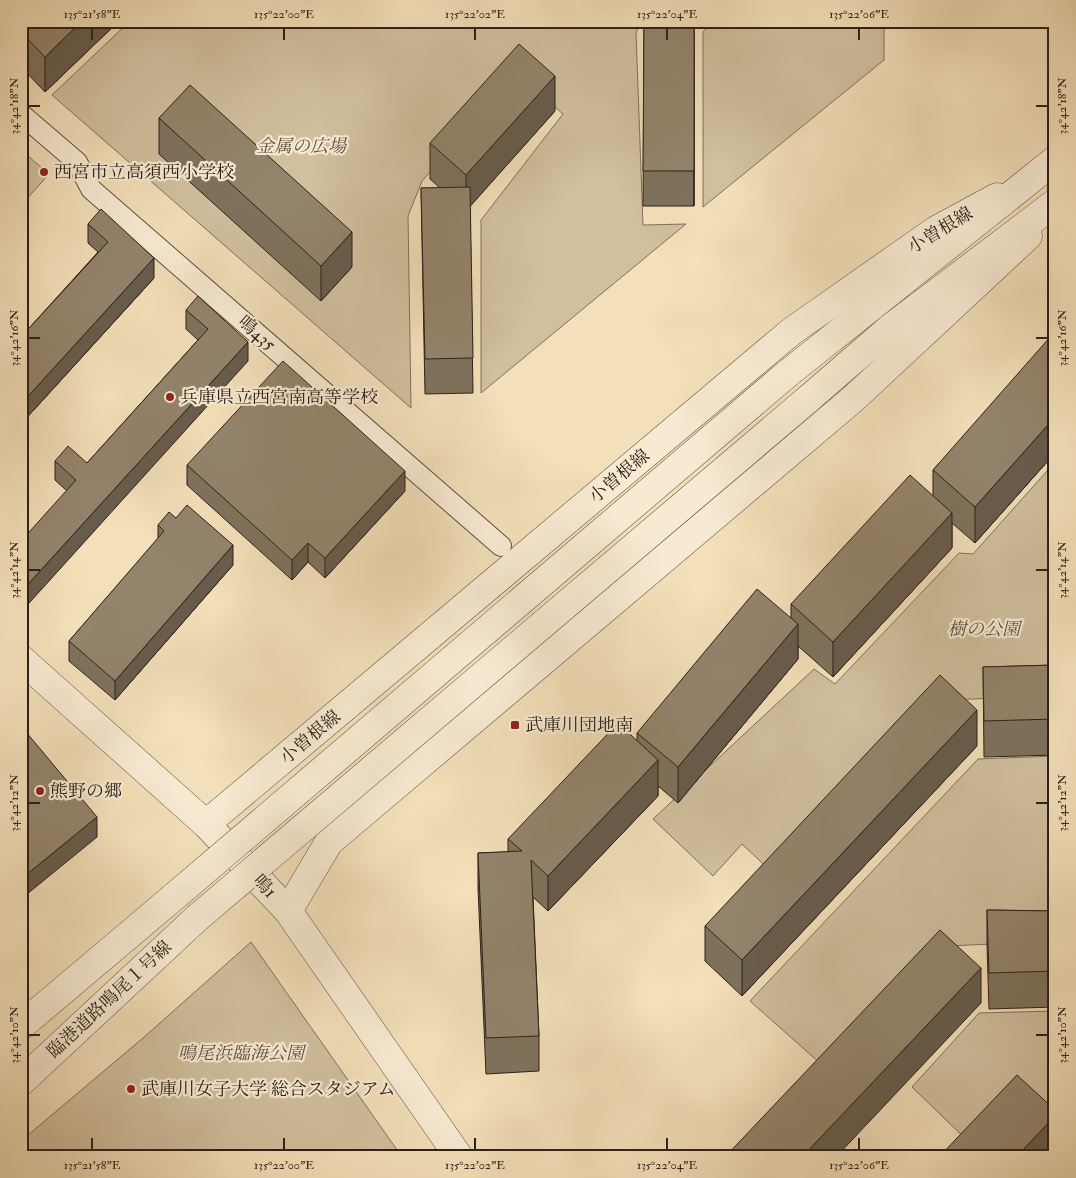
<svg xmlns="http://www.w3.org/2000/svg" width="1076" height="1178" viewBox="0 0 1076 1178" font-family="'IM FELL Double Pica','Noto Serif JP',serif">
<rect width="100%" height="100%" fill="#f3dfb9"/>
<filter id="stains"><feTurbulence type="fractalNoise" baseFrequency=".004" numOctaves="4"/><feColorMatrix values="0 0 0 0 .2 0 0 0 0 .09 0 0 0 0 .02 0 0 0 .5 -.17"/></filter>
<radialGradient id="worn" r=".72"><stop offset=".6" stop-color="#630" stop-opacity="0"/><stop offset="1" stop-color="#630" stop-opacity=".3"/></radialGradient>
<g fill="#d1bf9e" stroke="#7e705b">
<polygon points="130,21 641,21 636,33 643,225 686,224 481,393 481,220 563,114 518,75 422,181 408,216 411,408 52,95"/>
<polygon points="712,21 884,21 884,60 703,207 703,32"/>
<polygon points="21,150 49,174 23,203 21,202"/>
<polygon points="1055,462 1055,696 945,700 775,875 742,844 713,876 653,819 814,669 835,684 959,553 973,554"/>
<polygon points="1055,756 1055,941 948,946 831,1073 750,1001 978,759"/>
<polygon points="251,942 402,1157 21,1157 21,1141 143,1038"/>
<polygon points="1055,1011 1055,1135 974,1147 912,1087 979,1013"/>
</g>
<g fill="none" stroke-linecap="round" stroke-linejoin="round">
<defs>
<polyline id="pedestrian" points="21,114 77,162 91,189 501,546"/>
<g id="minor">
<polyline points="206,824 792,331 936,230 997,197"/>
<polyline points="288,911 329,842 853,399 1028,236"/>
</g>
<g id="tertiary">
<polyline points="787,374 1055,160"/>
<polyline points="807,400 889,329 1055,203"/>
<polyline points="21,659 206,824 288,911 459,1157"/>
<polyline points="21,1026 176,895"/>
<polyline points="21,1082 197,918"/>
</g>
</defs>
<use href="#pedestrian" stroke="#5d5040" stroke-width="22"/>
<use href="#minor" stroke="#5d5040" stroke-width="29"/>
<use href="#tertiary" stroke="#5d5040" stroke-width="29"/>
<use href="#pedestrian" stroke="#f7ead2" stroke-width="20"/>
<use href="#minor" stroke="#f7ead2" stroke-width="28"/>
<use href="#tertiary" stroke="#f7ead2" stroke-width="28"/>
<defs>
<g id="tertiary-bridge">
<polyline points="176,895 787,374"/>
<polyline points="197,918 807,400"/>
</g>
</defs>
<use href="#tertiary-bridge" stroke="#5d5040" stroke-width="29" stroke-linecap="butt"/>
<use href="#tertiary-bridge" stroke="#f7ead2" stroke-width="28"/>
</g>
<g fill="#7e725d" stroke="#2b2118">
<polygon points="21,21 119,21 45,92 21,67"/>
<polygon points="644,21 701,21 694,28 694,206 643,206"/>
<polygon points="555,111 470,206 473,393 425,394 421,188 440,188 430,179 430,143"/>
<polygon points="159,118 352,267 321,301 159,154"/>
<polygon points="88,224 154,278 21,424 21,337 98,252 88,243"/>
<polygon points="186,310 248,361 67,491 55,480 55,461 87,463 198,340 186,329"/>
<polygon points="1055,339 1055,453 975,543 952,523 952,548 833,677 798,646 798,659 678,803 658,786 658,796 548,911 533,897 539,1036 539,1071 486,1074 478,888 478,853 508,852 508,839 637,740 637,733 791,618 791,604 933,495 933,470"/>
<polygon points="187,465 405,491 325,578 308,562 292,580 187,485"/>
<polygon points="158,525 233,565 115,700 69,661 69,641 158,539"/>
<polygon points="1055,665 1055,755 984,757 983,667"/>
<polygon points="977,746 742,996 705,961 705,926"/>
<polygon points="987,910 1055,911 1055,1007 989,1009 987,945"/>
</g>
<g fill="#675c4c" stroke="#2b2118">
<polygon points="82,21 119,21 45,92 45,57"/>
<polygon points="692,21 701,21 694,28 694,206 694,28"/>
<polygon points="555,76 555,111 466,211 466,175"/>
<polygon points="27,208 27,221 21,227 21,214"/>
<polygon points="352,232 352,267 321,301 321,266"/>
<polygon points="154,258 154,278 21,424 21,404"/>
<polygon points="248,342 248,361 21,612 21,592"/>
<polygon points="1055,417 1055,453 975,543 975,507"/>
<polygon points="405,471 405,491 325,578 325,558"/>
<polygon points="952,513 952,548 833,677 833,642"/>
<polygon points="308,543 308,562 292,580 292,560"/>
<polygon points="233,545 233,565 115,700 115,681"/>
<polygon points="798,624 798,659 678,803 678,767"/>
<polygon points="977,710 977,746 742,996 742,960"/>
<polygon points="658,760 658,796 548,911 548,876"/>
<polygon points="97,817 97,837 21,899 21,879"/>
<polygon points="981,968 981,1003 836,1157 802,1157"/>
<polygon points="1055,1116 1055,1151 1050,1157 1016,1157"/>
</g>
<g fill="#93846c" stroke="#2b2118">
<polygon points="21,21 82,21 45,57 21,32"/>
<polygon points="644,21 694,21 694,171 643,171"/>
<polygon points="519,44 555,76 466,175 430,143"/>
<polygon points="190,85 352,232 321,266 159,118"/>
<polygon points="470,187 473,358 425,359 421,188"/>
<polygon points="21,203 27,208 21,214"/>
<polygon points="101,209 154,258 21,404 21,337 108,242 88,224"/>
<polygon points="198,296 248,342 21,592 21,541 76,480 55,461 68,446 87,463 208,329 186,310"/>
<polygon points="1051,336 1055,339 1055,417 975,507 933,470"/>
<polygon points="283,361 405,471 325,558 308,543 292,560 187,465"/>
<polygon points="910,475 952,513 833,642 791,604"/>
<polygon points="187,505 233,545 115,681 69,641 164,531 158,525 169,512 176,518"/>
<polygon points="757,589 798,624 678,767 637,733"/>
<polygon points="1055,665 1055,719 984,721 983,667"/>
<polygon points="940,675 977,710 742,960 705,926"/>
<polygon points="618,723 658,760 548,876 531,860 539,1036 486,1038 478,853 522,851 508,839"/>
<polygon points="21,726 97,817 21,879"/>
<polygon points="987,910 1055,911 1055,971 989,973"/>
<polygon points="940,930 981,968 802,1157 725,1157"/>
<polygon points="1017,1075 1055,1110 1055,1116 1016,1157 939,1157"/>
</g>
<path fill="none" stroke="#2b2118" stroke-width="2" d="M92 28V40M284 28V40M475 28V40M667 28V40M859 28V40M28 106H40M1036 106H1048M28 338H40M1036 338H1048M28 570H40M1036 570H1048M28 803H40M1036 803H1048M28 1035H40M1036 1035H1048M92 1138V1150M284 1138V1150M475 1138V1150M667 1138V1150M859 1138V1150"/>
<g fill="#8f2418" stroke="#f7ead2" stroke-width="2">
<circle cx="44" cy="172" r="5"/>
<circle cx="170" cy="397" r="5"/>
<rect x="510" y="720" width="10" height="10" rx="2.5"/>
<circle cx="40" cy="791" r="5"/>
<circle cx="131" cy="1089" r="5"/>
</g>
<g text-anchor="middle" stroke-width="4.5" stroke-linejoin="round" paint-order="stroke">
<g font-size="18" font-style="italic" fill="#5d5040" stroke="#f7ead2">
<text x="301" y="152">金属の広場</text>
<text x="984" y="635">樹の公園</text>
<text x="241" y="1059">鳴尾浜臨海公園</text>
</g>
<g font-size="18" fill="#2b2118" stroke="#f7ead2" text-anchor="start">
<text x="54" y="178">西宮市立高須西小学校</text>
<text x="180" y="403">兵庫県立西宮南高等学校</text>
<text x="525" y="731">武庫川団地南</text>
<text x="50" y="797">熊野の郷</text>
<text x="141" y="1095">武庫川女子大学 総合スタジアム</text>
</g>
<g font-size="18" fill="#2b2118" stroke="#f7ead2">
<text transform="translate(940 230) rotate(-31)" y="6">小曽根線</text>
<text transform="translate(257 333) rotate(41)" y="6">鳴435</text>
<text transform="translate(619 476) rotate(-40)" y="6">小曽根線</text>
<text transform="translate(310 737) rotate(-40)" y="6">小曽根線</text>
<text transform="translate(265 886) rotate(47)" y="6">鳴1</text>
<text transform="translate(109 999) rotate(-43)" y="6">臨港道路鳴尾１号線</text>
</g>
</g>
<rect width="1076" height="1178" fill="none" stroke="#f3dfb9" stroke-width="55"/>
<rect x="28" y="28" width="1020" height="1122" fill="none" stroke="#2b2118" stroke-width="2"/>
<g font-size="12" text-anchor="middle" fill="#2b2118">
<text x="92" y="18">135°21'58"E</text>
<text x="284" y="18">135°22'00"E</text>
<text x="475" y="18">135°22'02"E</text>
<text x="667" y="18">135°22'04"E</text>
<text x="859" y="18">135°22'06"E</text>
<text transform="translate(14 106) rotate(-90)" y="4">34°42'18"N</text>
<text transform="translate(1062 106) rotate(-90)" y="4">34°42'18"N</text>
<text transform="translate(14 338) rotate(-90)" y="4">34°42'16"N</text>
<text transform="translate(1062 338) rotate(-90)" y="4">34°42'16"N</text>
<text transform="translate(14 570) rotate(-90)" y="4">34°42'14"N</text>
<text transform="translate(1062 570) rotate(-90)" y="4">34°42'14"N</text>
<text transform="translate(14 803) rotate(-90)" y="4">34°42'12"N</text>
<text transform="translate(1062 803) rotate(-90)" y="4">34°42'12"N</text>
<text transform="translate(14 1035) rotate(-90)" y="4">34°42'10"N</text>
<text transform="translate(1062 1035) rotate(-90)" y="4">34°42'10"N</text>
<text x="92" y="1169">135°21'58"E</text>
<text x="284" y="1169">135°22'00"E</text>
<text x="475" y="1169">135°22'02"E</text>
<text x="667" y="1169">135°22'04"E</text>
<text x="859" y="1169">135°22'06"E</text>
</g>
<rect width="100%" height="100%" filter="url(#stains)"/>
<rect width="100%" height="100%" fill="url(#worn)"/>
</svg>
